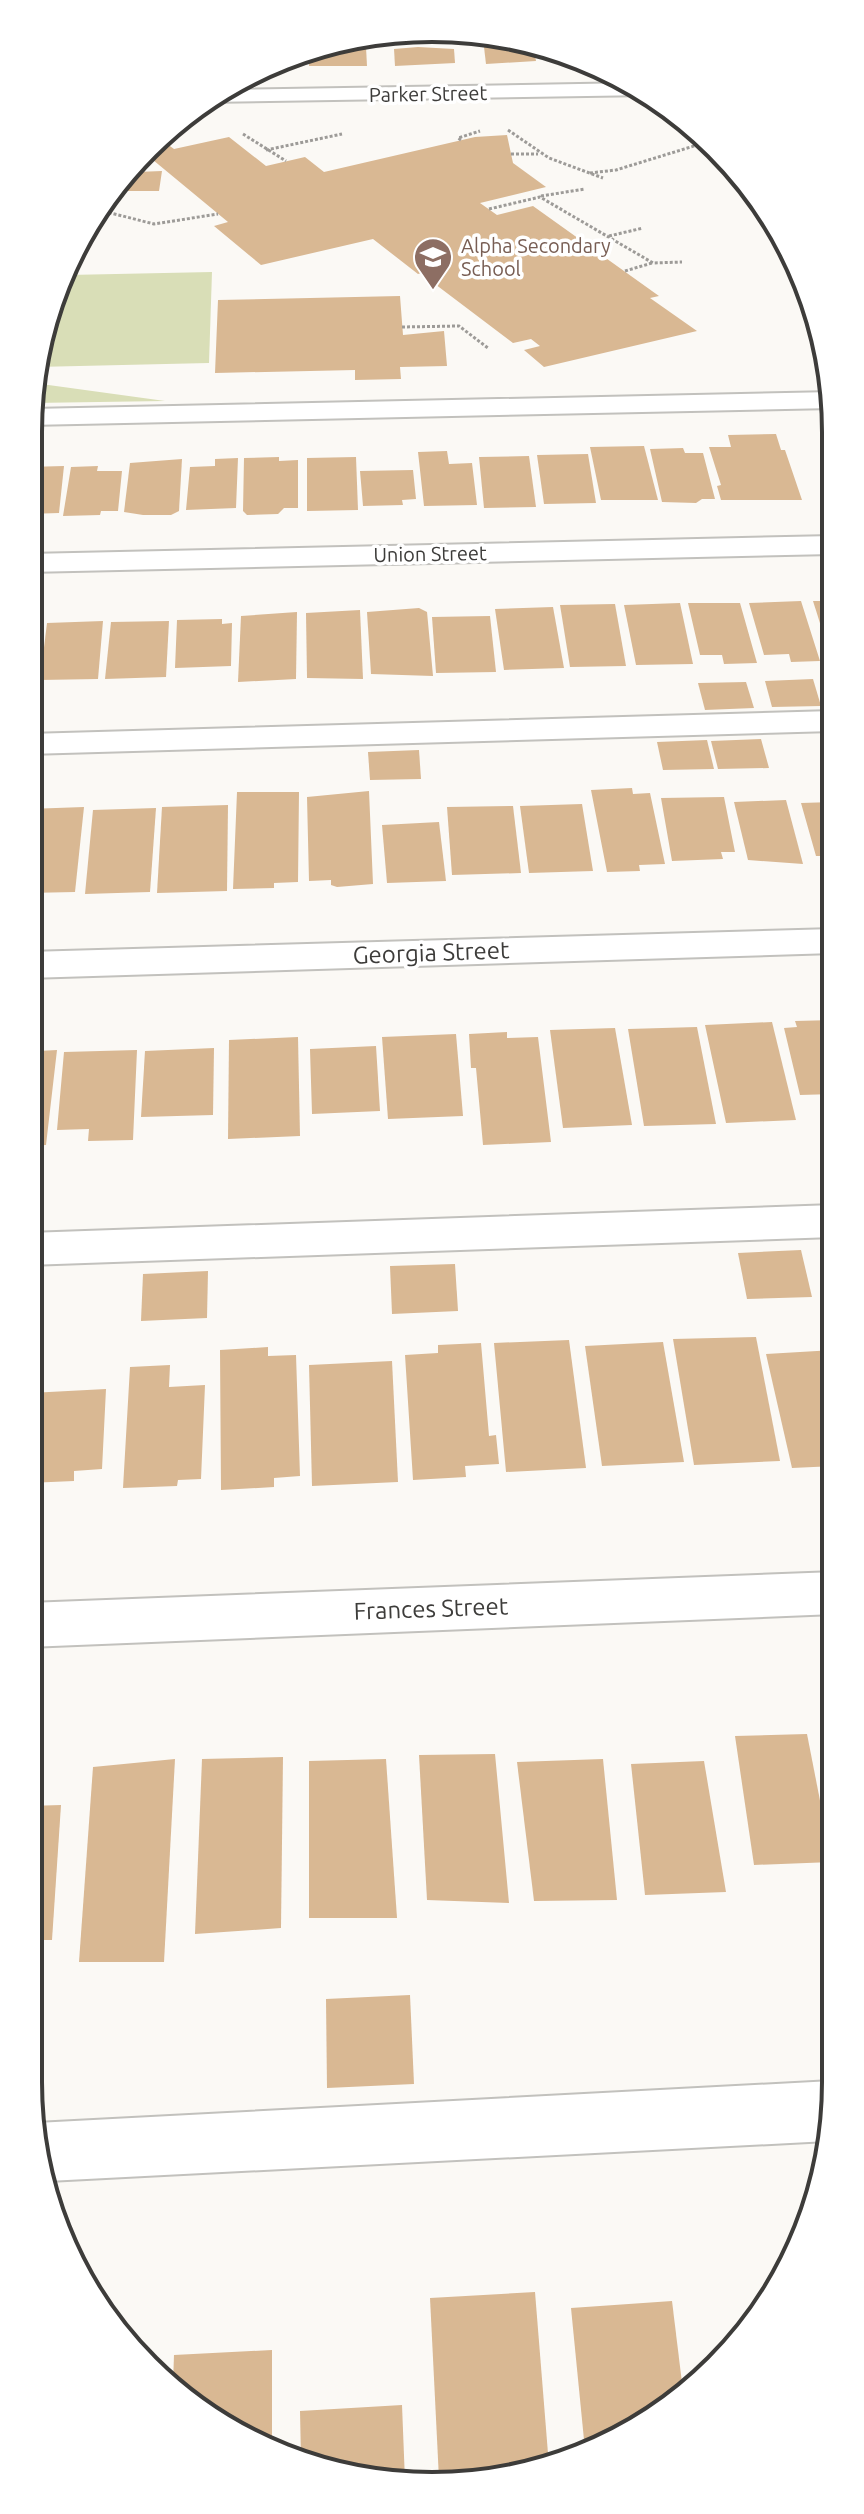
<svg xmlns="http://www.w3.org/2000/svg" width="864" height="2514" viewBox="0 0 864 2514" font-family="Ubuntu,sans-serif">
<rect width="100%" height="100%" fill="#fbf9f5"/>
<g fill="#d9deb7">
<polygon points="212,272 209,363 36,367 42,328 68,275"/>
<polygon points="34,383 165,401 32,403"/>
</g>
<g fill="#d9b893">
<polygon points="336,46 366,47 367,66 309,66 309,55"/>
<polygon points="533,46 536,61 486,64 484,47"/>
<polygon points="418,47 454,49 455,63 395,66 394,49"/>
<polygon points="555,50 585,62 557,62"/>
<polygon points="507,135 513,163 546,187 480,203 497,215 533,206 659,296 650,298 697,331 544,367 524,350 540,346 531,339 513,343 427,278 443,275 437,269 418,274 373,239 261,265 214,226 228,222 147,155 163,141 174,149 229,137 266,166 305,157 324,172 475,137"/>
<polygon points="140,161 137,172 162,171 159,191 109,191"/>
<polygon points="400,296 403,335 444,331 447,366 400,367 401,379 355,380 355,370 215,373 218,300"/>
<polygon points="776,434 781,450 785,450 802,500 721,500 717,486 721,485 709,447 731,447 728,435"/>
<polygon points="644,446 658,500 601,500 590,447"/>
<polygon points="683,448 685,453 703,453 715,499 702,499 696,503 662,502 650,449"/>
<polygon points="447,451 449,464 472,463 477,505 424,506 418,452"/>
<polygon points="588,454 596,503 544,504 537,455"/>
<polygon points="529,456 536,507 484,508 479,457"/>
<polygon points="279,457 279,461 298,460 298,508 284,508 278,514 247,515 243,511 244,458"/>
<polygon points="356,457 358,510 307,511 307,458"/>
<polygon points="238,458 236,508 186,510 190,467 215,466 215,459"/>
<polygon points="182,459 179,511 171,515 143,515 124,512 130,463"/>
<polygon points="64,466 59,513 28,514 28,467"/>
<polygon points="98,466 97,471 122,471 118,511 101,511 100,515 63,516 71,467"/>
<polygon points="413,470 416,499 402,500 403,505 363,506 360,471"/>
<polygon points="801,601 820,661 791,662 789,654 764,655 749,603"/>
<polygon points="813,601 833,601 833,661 832,661"/>
<polygon points="680,603 693,664 636,665 624,605"/>
<polygon points="688,603 740,603 757,663 724,664 722,655 700,655"/>
<polygon points="615,604 626,666 570,667 560,605"/>
<polygon points="553,607 564,668 504,670 495,609"/>
<polygon points="419,608 427,612 433,676 371,674 367,612"/>
<polygon points="360,610 363,679 307,678 306,613"/>
<polygon points="297,612 296,679 238,682 241,616"/>
<polygon points="490,616 496,672 436,673 432,617"/>
<polygon points="222,619 222,624 232,623 231,666 175,668 177,620"/>
<polygon points="103,621 98,679 40,680 47,623"/>
<polygon points="169,621 166,677 105,679 111,622"/>
<polygon points="37,622 30,672 28,672 28,623"/>
<polygon points="813,679 821,706 772,707 765,681"/>
<polygon points="746,682 754,708 705,710 698,683"/>
<polygon points="761,739 769,768 718,769 711,741"/>
<polygon points="707,740 714,769 663,770 657,742"/>
<polygon points="419,750 421,779 370,780 368,752"/>
<polygon points="632,788 633,794 650,793 665,864 639,865 640,871 607,872 591,790"/>
<polygon points="369,791 373,884 337,887 331,885 331,880 309,881 307,797"/>
<polygon points="237,792 299,792 298,882 274,883 274,888 233,889"/>
<polygon points="724,797 735,852 721,852 723,859 672,861 661,798"/>
<polygon points="786,800 803,864 748,860 734,802"/>
<polygon points="833,802 833,865 830,856 816,856 801,803"/>
<polygon points="582,804 593,871 529,873 520,806"/>
<polygon points="228,805 227,891 157,893 162,807"/>
<polygon points="513,806 521,873 452,875 447,807"/>
<polygon points="84,807 75,892 28,893 28,809"/>
<polygon points="156,808 150,892 85,894 93,810"/>
<polygon points="439,822 446,881 387,883 382,825"/>
<polygon points="834,1020 834,1094 800,1095 784,1028 797,1027 795,1021"/>
<polygon points="772,1022 796,1120 726,1123 705,1025"/>
<polygon points="697,1027 716,1124 644,1126 628,1029"/>
<polygon points="615,1028 632,1125 563,1128 550,1030"/>
<polygon points="507,1032 507,1038 538,1037 551,1142 483,1145 476,1068 471,1068 469,1034"/>
<polygon points="456,1034 463,1116 388,1119 382,1037"/>
<polygon points="298,1037 300,1136 228,1139 229,1040"/>
<polygon points="28,1044 38,1051 57,1050 46,1145 28,1146"/>
<polygon points="376,1046 380,1111 312,1114 310,1049"/>
<polygon points="214,1048 213,1115 141,1117 145,1051"/>
<polygon points="137,1050 133,1140 88,1141 89,1129 57,1130 64,1052"/>
<polygon points="801,1250 812,1297 747,1299 738,1253"/>
<polygon points="455,1264 458,1311 392,1314 390,1266"/>
<polygon points="208,1271 207,1318 141,1321 143,1274"/>
<polygon points="756,1337 780,1461 694,1465 673,1339"/>
<polygon points="569,1340 586,1468 506,1472 494,1343"/>
<polygon points="663,1342 684,1462 602,1466 585,1346"/>
<polygon points="481,1343 489,1436 496,1435 499,1464 465,1466 466,1477 413,1480 405,1355 438,1353 438,1345"/>
<polygon points="268,1347 268,1356 296,1355 300,1476 274,1478 274,1487 221,1490 220,1350"/>
<polygon points="834,1350 835,1466 792,1468 766,1354"/>
<polygon points="392,1361 398,1482 312,1486 309,1365"/>
<polygon points="170,1365 169,1387 205,1385 201,1479 178,1480 177,1486 123,1488 130,1367"/>
<polygon points="106,1389 102,1469 74,1471 74,1481 28,1483 30,1393"/>
<polygon points="807,1734 832,1862 754,1865 735,1736"/>
<polygon points="495,1754 509,1903 427,1900 419,1755"/>
<polygon points="283,1757 281,1928 195,1934 202,1759"/>
<polygon points="175,1759 164,1962 79,1962 93,1767"/>
<polygon points="386,1759 397,1918 309,1918 309,1761"/>
<polygon points="603,1759 617,1900 534,1901 517,1762"/>
<polygon points="704,1761 726,1892 645,1895 631,1764"/>
<polygon points="61,1805 52,1940 28,1940 28,1806"/>
<polygon points="410,1995 414,2084 327,2088 326,1999"/>
<polygon points="535,2292 549,2466 536,2472 439,2479 430,2298"/>
<polygon points="672,2301 683,2391 657,2418 585,2450 571,2308"/>
<polygon points="272,2350 272,2450 253,2444 173,2383 174,2355"/>
<polygon points="402,2405 405,2481 380,2483 301,2459 300,2411"/>
</g>
<g fill="none" stroke-linecap="round" stroke-linejoin="round">
<defs>
<g id="minor">
<polygon points="636,83 650,95 207,102 221,90"/>
<polygon points="833,392 833,408 29,425 31,409"/>
<polygon points="833,536 833,554 28,572 28,554"/>
<polygon points="833,711 833,731 28,754 28,734"/>
<polygon points="834,929 834,953 28,978 28,952"/>
<polygon points="834,1205 834,1237 28,1265 28,1233"/>
<polygon points="835,1572 835,1614 28,1647 28,1603"/>
<polygon points="832,2081 836,2083 828,2141 48,2181 36,2123"/>
</g>
</defs>
<use href="#minor" stroke="#c2c1bd" stroke-width="4"/>
<g stroke="#9d9b98" stroke-width="3" stroke-dasharray="3 2" stroke-linecap="butt">
<polyline points="508,130 549,158 603,178"/>
<polyline points="243,134 286,161"/>
<polyline points="461,140 458,138 480,131"/>
<polyline points="266,150 342,134"/>
<polyline points="511,154 538,154"/>
<polyline points="590,173 616,170 707,142"/>
<polyline points="541,196 585,189"/>
<polyline points="489,209 540,197 653,263 682,262"/>
<polyline points="99,210 154,224 218,214"/>
<polyline points="609,236 643,228"/>
<polyline points="625,271 652,263"/>
<polyline points="402,327 459,326 488,348"/>
</g>
<use href="#minor" fill="#fff" fill-rule="evenodd"/>
</g>
<defs>
<symbol id="school-pin" viewBox="-11 -11 22 30"><path d="M0 17L-7.5 6A9.5 9.5 0 1 1 7.5 6Z" fill="#8d6e63" stroke="#fff"/><path d="M0-5L7-2L0 1L-7-2ZM-4 1L0 2.5L4 1V4Q0 6-4 4Z" fill="#fff"/></symbol>
</defs>
<g fill-rule="evenodd">
<use href="#school-pin" x="411" y="235" width="44" height="60"/>
</g>
<g text-anchor="middle" stroke-width="7" stroke-linejoin="round" paint-order="stroke">
<g font-size="20" fill="#3d3c3a" stroke="#fff">
<text transform="translate(428 94) rotate(-1)" y="7">Parker Street</text>
<text transform="translate(430 554) rotate(-1)" y="7">Union Street</text>
</g>
<g font-size="20" fill="#785e54" stroke="#fff" text-anchor="start">
<text x="461" y="253">Alpha Secondary<tspan x="461" dy="23">School</tspan></text>
</g>
<g font-size="24" fill="#3d3c3a" stroke="#fff">
<text transform="translate(431 953) rotate(-2)" y="8">Georgia Street</text>
<text transform="translate(431 1609) rotate(-2)" y="8">Frances Street</text>
</g>
</g>
<path d="M0 0H864V2514H0ZM432 42H432A390 390 0 0 1 822 432V2082A390 390 0 0 1 432 2472H432A390 390 0 0 1 42 2082V432A390 390 0 0 1 432 42Z" fill="#fff" fill-rule="evenodd"/>
<path fill="none" stroke="#3d3c3a" stroke-width="4" d="M432 42H432A390 390 0 0 1 822 432V2082A390 390 0 0 1 432 2472H432A390 390 0 0 1 42 2082V432A390 390 0 0 1 432 42Z"/>
</svg>
